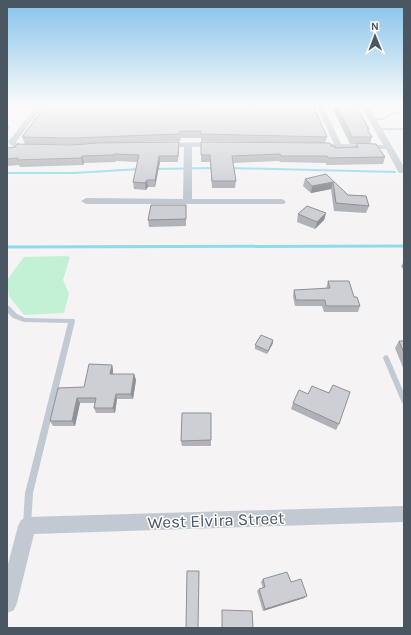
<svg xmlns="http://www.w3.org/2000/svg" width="411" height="635" viewBox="0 0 411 635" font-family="Karla,sans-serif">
<rect width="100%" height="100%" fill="#f5f3f3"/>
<polygon fill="#c3f1d5" points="66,256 70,257 63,280 69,294 64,313 24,315 9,296 7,280 24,257"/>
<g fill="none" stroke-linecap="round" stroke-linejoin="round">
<g stroke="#90daee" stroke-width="2">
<polyline points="7,125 9,127 7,130"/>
<polyline points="230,168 395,172"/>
<polyline points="154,169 214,168"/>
<polyline points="7,173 74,173 140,169"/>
</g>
<polyline stroke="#90daee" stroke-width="3" points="7,247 404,246"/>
<g fill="#c1cad2" fill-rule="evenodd">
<polygon points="404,111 404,113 394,114 383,120 372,120 370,119 372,118 382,118 392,113"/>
<rect x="377" y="128" width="27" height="2"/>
<polygon points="7,306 9,306 17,314 25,318 72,319 74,319 75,321 33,493 31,524 30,527 27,528 24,527 23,524 25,493 68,323 24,322 13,318 7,312"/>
<polygon points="386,355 388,356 389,358 404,393 404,404 402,403 383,358 384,356"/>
</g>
<g fill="#c1cad2" fill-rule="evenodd">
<path d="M37 105H44L16 142C22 146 29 144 34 148 26 154 14 149 8 142Z"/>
<polygon points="316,105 323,105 341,144 383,145 361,105 368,105 404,167 404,173 399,173 386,149 316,148 316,144 334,144"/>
<polygon points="216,142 219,142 219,146 192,147 192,199 281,199 284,200 286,202 284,204 86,204 81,201 86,198 183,199 184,147 163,147 159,145 163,143"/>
<polygon points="404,506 404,522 34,534 17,603 14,610 7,613 7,568 18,526 21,520 27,517"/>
</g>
</g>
<g fill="#b0b2b7">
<polygon points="46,105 327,137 325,143 335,148 355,148 356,144 350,144 331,105 355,105 369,129 368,131 372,137 370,144 385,157 383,164 326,165 326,163 280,162 279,161 233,163 236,181 235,188 212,188 210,162 201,162 201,142 306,143 201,141 201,138 181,138 180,141 136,142 179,142 179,149 178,162 160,162 155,187 148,187 146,190 134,189 133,182 138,162 116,161 115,162 84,163 83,165 20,167 19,165 7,166 7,148 76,144 25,144 22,137"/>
<polygon points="326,174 348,195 369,206 366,213 334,211 331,189 311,193 303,186 305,179"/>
<polygon points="186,212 186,226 149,227 148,220"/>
<polygon points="326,213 324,220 315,229 297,222 298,214"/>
<polygon points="403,263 404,263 404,271 401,266"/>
<polygon points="328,281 354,297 360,306 358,312 324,312 322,306 295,306 293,296 294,290 326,289"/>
<polygon points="399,341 404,341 404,370 395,348"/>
<polygon points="273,343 267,354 255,349 255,345"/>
<polygon points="112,365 113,370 113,374 134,374 136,380 133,399 117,399 115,413 96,413 94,408 95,403 80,403 75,426 53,426 50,421 84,387"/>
<polygon points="333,385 339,424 336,430 291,409 293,403 308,394 329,393"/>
<polygon points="211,413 211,446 182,446 181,441"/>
<polygon points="263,579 291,582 307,596 304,598 263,611 257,591 259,589 263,588 261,582"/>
</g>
<g fill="#909195">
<polygon points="82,156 84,163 83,165 81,158"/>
<polygon points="159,156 160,162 155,187 155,180"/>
<polygon points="147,180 148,187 146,190 145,183"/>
<polygon points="333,182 331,189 311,193 312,186"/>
<polygon points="326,213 324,220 315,229 317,222"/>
<polygon points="273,340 273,343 267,354 268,351"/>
<polygon points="112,365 113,370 112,379 110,374"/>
<polygon points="134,374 136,380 133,399 131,394"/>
<polygon points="116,394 117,399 115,413 113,408"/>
<polygon points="77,398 80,403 75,426 72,421"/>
<polygon points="307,596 304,598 263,611 265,609"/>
</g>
<g fill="#cdcfd5" stroke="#909195">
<polygon points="46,105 153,105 179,106 205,105 313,105 327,137 201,134 201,131 180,131 180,134 72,138 22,137"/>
<polygon points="336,105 355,105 369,129 367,129 372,137 352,137"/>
<polygon points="179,142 178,156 159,156 155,180 147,180 145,183 133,182 139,155 114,154 114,155 82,156 81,158 17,160 18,158 7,159 7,148 15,147 17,144 72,145 97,143"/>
<polygon points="201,142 330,143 331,146 335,146 335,148 358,147 356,143 376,144 385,157 328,158 327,156 281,156 280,154 232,156 236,181 212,181 210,155 201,155"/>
<polygon points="326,174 348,195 366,196 369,206 336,203 333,182 312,186 305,179"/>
<polygon points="151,205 186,205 186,219 148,220"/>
<polygon points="307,206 326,213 317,222 298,214"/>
<polygon points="328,281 349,281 354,297 357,297 360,306 326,306 325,300 296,300 294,290 330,288"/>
<polygon points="261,335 273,340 268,351 255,345"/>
<polygon points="399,341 404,341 404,353"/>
<polygon points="89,364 112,365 110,374 134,374 131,394 116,394 113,408 94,408 96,398 77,398 72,421 50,421 58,388 84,387"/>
<polygon points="333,385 350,392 339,424 293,403 299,390 308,394 312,386 329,393"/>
<polygon points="182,413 211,413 211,440 181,441"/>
<polygon points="187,571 199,571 198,628 186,628"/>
<polygon points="287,572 291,582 301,579 307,596 265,609 259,589 265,587 263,579"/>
<polygon points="222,610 252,611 253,628 222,628"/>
</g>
<linearGradient id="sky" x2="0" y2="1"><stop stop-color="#85c3ea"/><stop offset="0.54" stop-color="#fafafa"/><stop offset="1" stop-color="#fafafa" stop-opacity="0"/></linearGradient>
<rect width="411" height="194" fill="url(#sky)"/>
<g text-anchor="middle" stroke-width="3" stroke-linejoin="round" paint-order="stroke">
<g font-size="17" fill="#4a5661" stroke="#fff">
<text transform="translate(216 520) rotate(-2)" y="6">West Elvira Street</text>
</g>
</g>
<rect width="411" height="635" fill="none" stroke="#4a5661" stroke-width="16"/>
<g transform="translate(375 36) rotate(359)" stroke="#ffffff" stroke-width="3" paint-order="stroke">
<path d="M0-3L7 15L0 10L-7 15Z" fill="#4a5661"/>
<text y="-6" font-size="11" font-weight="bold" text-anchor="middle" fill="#4a5661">N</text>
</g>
</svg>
